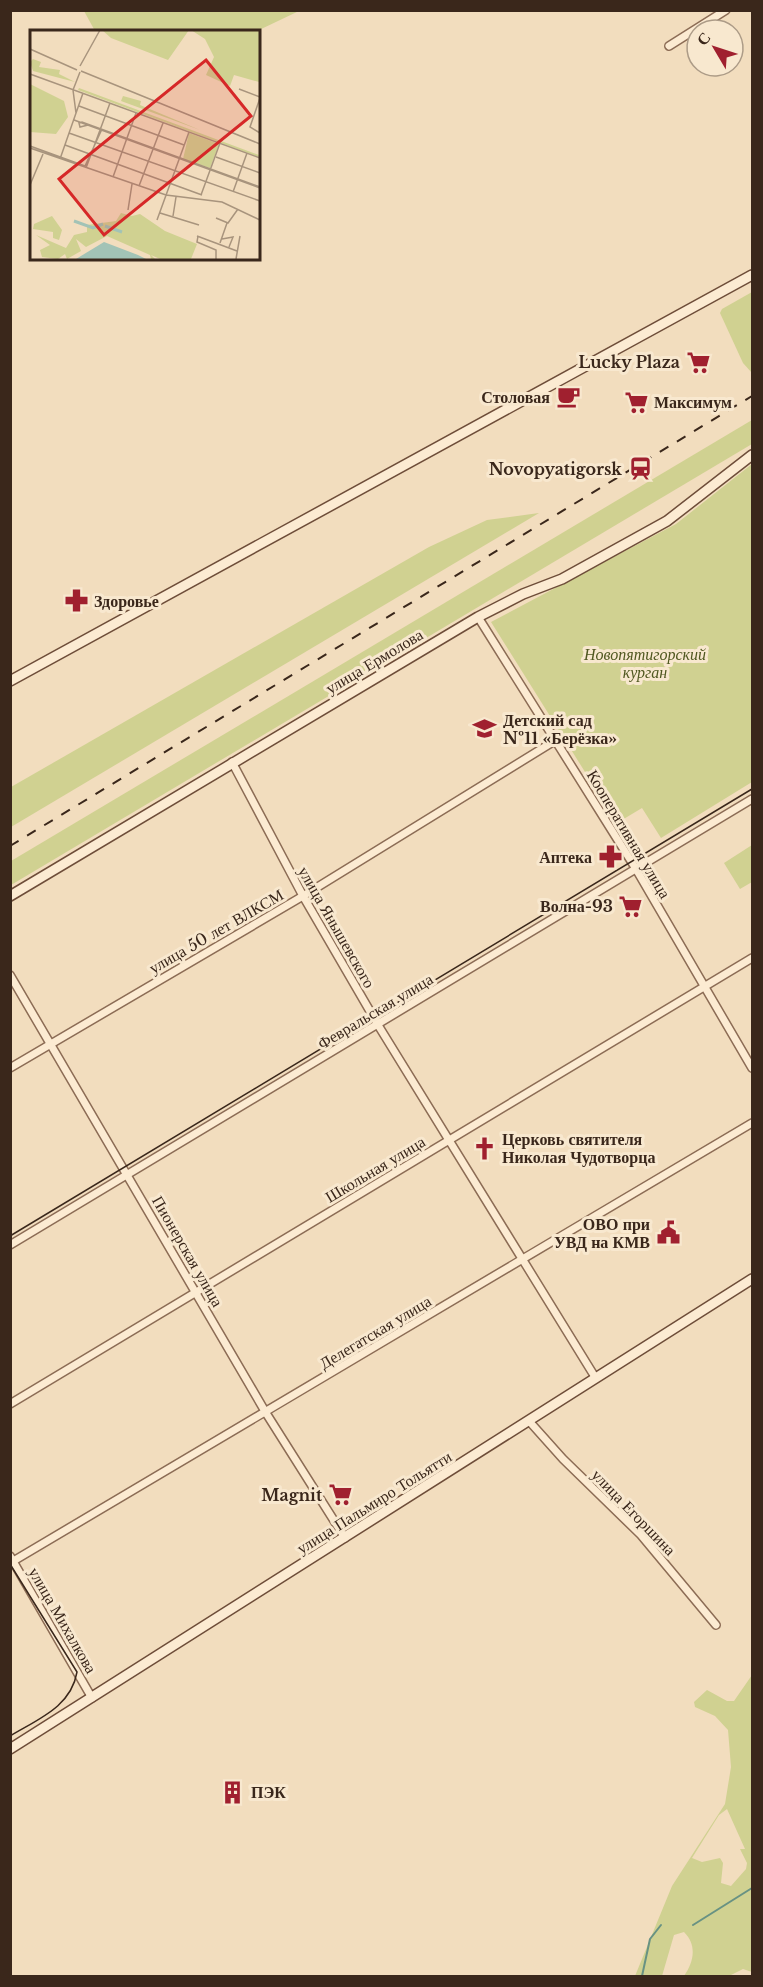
<svg xmlns="http://www.w3.org/2000/svg" width="763" height="1987" viewBox="0 0 763 1987" font-family="'Libre Baskerville',serif">
<rect width="100%" height="100%" fill="#f2ddbe"/>
<g fill="#d0d191" fill-rule="evenodd">
<polygon points="84,11 299,11 257,31 95,31"/>
<polygon points="752,292 752,373 743,363 720,313 722,309"/>
<polygon points="752,420 752,444 11,885 11,861"/>
<polygon points="752,464 752,782 661,838 642,808 617,823 491,622 676,524"/>
<polygon points="539,513 11,827 11,787 429,547 487,520"/>
<polygon points="752,845 752,882 740,889 724,863"/>
<path d="M752 1675V1972L743 1969 729 1976H684C693 1963 698 1946 684 1932L674 1935 662 1976H635L672 1886 725 1804 731 1767 728 1730 715 1716 695 1707 694 1702 707 1690 727 1701H734ZM727 1809 745 1849H740L747 1863 746 1869 731 1886 721 1883 723 1863 720 1858 702 1862 692 1858 719 1815Z"/>
</g>
<g fill="none" stroke-linecap="round" stroke-linejoin="round">
<g stroke="#689283" stroke-width="2">
<polyline points="693,1925 752,1888"/>
<polyline points="642,1976 650,1939 661,1925"/>
</g>
<defs>
<g id="street">
<polyline points="669,46 726,10"/>
<polyline points="478,617 636,869 752,1068"/>
<polyline points="232,762 303,896 378,1025 595,1377"/>
<polyline points="10,975 266,1413 345,1538"/>
<polyline points="10,1068 303,896 556,740"/>
<polyline points="10,1245 752,799"/>
<polyline points="10,1404 752,958"/>
<polyline points="529,1421 563,1459 641,1535 716,1625"/>
<polyline points="10,1556 92,1698"/>
<polyline points="10,1563 752,1123"/>
</g>
<g id="secondary">
<polyline points="10,681 752,275"/>
<polyline points="10,896 478,617 523,594 562,579 667,521 752,455"/>
<polyline points="10,1749 752,1279"/>
</g>
</defs>
<use href="#street" stroke="#8c6c55" stroke-width="10"/>
<use href="#secondary" stroke="#6e4d39" stroke-width="12"/>
<use href="#street" stroke="#fcebd2" stroke-width="7"/>
<use href="#secondary" stroke="#fcebd2" stroke-width="9"/>
<g stroke="#3a271b" stroke-width="1.5">
<polyline points="10,1236 752,789"/>
<path d="M10 1564 77 1672C71 1707 38 1719 10 1736"/>
</g>
<polyline stroke="#3a271b" stroke-width="2" stroke-dasharray="10 10" stroke-linecap="butt" points="10,846 752,396"/>
</g>
<defs>
<symbol id="supermarket-bare" viewBox="-9 -9 18 18"><path d="M-6-5.5h2.5l.6 2H6L4.5 2H-2.5L-4.4-4H-6ZM-1.5 3.2a1.3 1.3 0 1 0 .1 0ZM3 3.2a1.3 1.3 0 1 0 .1 0Z" fill="#a0202f" stroke="#f8e8cf" stroke-width="2.5" paint-order="stroke"/></symbol>
<symbol id="cafe-bare" viewBox="-9 -9 18 18"><path d="M-5.5-4.5H6V0H3Q3 3.5 0 3.5H-2.5Q-5.5 3.5-5.5 0ZM3-3.2v2h1.7v-2ZM-6 4.5H4V6H-6Z" fill="#a0202f" stroke="#f8e8cf" stroke-width="2.5" paint-order="stroke"/></symbol>
<symbol id="station-bare" viewBox="-9 -9 18 18"><path d="M-3-6H3Q5-6 5-4V2Q5 4 3 4L4.5 6H3L1.5 4h-3L-3 6H-4.5L-3 4Q-5 4-5 2V-4Q-5-6-3-6ZM-3.5-4v3h7v-3ZM-3.5 1v1.5H-2V1ZM2 1v1.5H3.5V1Z" fill="#a0202f" stroke="#f8e8cf" stroke-width="2.5" paint-order="stroke"/></symbol>
<symbol id="pharmacy-bare" viewBox="-9 -9 18 18"><path d="M-2-6h4v4h4v4h-4v4h-4v-4h-4v-4h4Z" fill="#a0202f" stroke="#f8e8cf" stroke-width="2.5" paint-order="stroke"/></symbol>
<symbol id="school-bare" viewBox="-9 -9 18 18"><path d="M0-5L7-2L0 1L-7-2ZM-4 1L0 2.5L4 1V4Q0 6-4 4Z" fill="#a0202f" stroke="#f8e8cf" stroke-width="2.5" paint-order="stroke"/></symbol>
<symbol id="church-bare" viewBox="-9 -9 18 18"><path d="M-1.2-6h2.4v3.5h3.3v2.4h-3.3V6h-2.4V-.1h-3.3v-2.4h3.3Z" fill="#a0202f" stroke="#f8e8cf" stroke-width="2.5" paint-order="stroke"/></symbol>
<symbol id="civic-bare" viewBox="-9 -9 18 18"><path d="M-.6-6.5H3V-4.5H.6V-3L4-1V1h2V6H-6V1h2V-1L-.6-3ZM-1.2 2.5V6h2.4V2.5Z" fill="#a0202f" stroke="#f8e8cf" stroke-width="2.5" paint-order="stroke"/></symbol>
<symbol id="building-bare" viewBox="-9 -9 18 18"><path d="M-4-6H4V6H1V3H-1V6H-4ZM-2.5-4.3h1.7v1.8h-1.7ZM.8-4.3h1.7v1.8H.8ZM-2.5-1h1.7V.8h-1.7ZM.8-1h1.7V.8H.8Z" fill="#a0202f" stroke="#f8e8cf" stroke-width="2.5" paint-order="stroke"/></symbol>
</defs>
<g fill-rule="evenodd">
<use href="#supermarket-bare" x="682" y="346" width="33" height="33"/>
<use href="#cafe-bare" x="552" y="380" width="33" height="33"/>
<use href="#supermarket-bare" x="620" y="386" width="33" height="33"/>
<use href="#station-bare" x="624" y="452" width="33" height="33"/>
<use href="#pharmacy-bare" x="60" y="584" width="33" height="33"/>
<use href="#school-bare" x="468" y="712" width="33" height="33"/>
<use href="#pharmacy-bare" x="594" y="840" width="33" height="33"/>
<use href="#supermarket-bare" x="614" y="890" width="33" height="33"/>
<use href="#church-bare" x="468" y="1132" width="33" height="33"/>
<use href="#civic-bare" x="652" y="1216" width="33" height="33"/>
<use href="#supermarket-bare" x="324" y="1478" width="33" height="33"/>
<use href="#building-bare" x="216" y="1776" width="33" height="33"/>
</g>
<g text-anchor="middle" stroke-width="6" stroke-linejoin="round" paint-order="stroke">
<g font-size="16" font-weight="bold" fill="#3a271b" stroke="#f8e8cf" text-anchor="end">
<text x="680" y="368">Lucky Plaza</text>
<text x="550" y="403">Столовая</text>
<text x="654" y="408" text-anchor="start">Максимум</text>
<text x="622" y="475">Novopyatigorsk</text>
<text x="94" y="607" text-anchor="start">Здоровье</text>
<text x="503" y="726" text-anchor="start">Детский сад<tspan x="503" dy="18">№11 «Берёзка»</tspan></text>
<text x="592" y="863">Аптека</text>
<text x="613" y="912">Волна-93</text>
<text x="502" y="1145" text-anchor="start">Церковь святителя<tspan x="502" dy="18">Николая Чудотворца</tspan></text>
<text x="650" y="1230">ОВО при<tspan x="650" dy="18">УВД на КМВ</tspan></text>
<text x="322" y="1501">Magnit</text>
<text x="251" y="1798" text-anchor="start">ПЭК</text>
</g>
<g font-size="16" font-style="italic" fill="#505820" stroke="#f8e8cf">
<text x="645" y="660">Новопятигорский<tspan x="645" dy="18">курган</tspan></text>
</g>
<g font-size="16" fill="#3a271b" stroke="#f8e8cf">
<text transform="translate(374 661) rotate(-31)" y="6">улица Ермолова</text>
<text transform="translate(629 834) rotate(59)" y="6">Кооперативная улица</text>
<text transform="translate(337 927) rotate(60)" y="6">улица Янышевского</text>
<text transform="translate(216 931) rotate(-30)" y="6">улица 50 лет ВЛКСМ</text>
<text transform="translate(375 1011) rotate(-31)" y="6">Февральская улица</text>
<text transform="translate(375 1169) rotate(-31)" y="6">Школьная улица</text>
<text transform="translate(188 1251) rotate(60)" y="6">Пионерская улица</text>
<text transform="translate(375 1332) rotate(-31)" y="6">Делегатская улица</text>
<text transform="translate(374 1502) rotate(-32)" y="6">улица Пальмиро Тольятти</text>
<text transform="translate(634 1512) rotate(46)" y="6">улица Егоршина</text>
<text transform="translate(63 1620) rotate(60)" y="6">улица Михалкова</text>
</g>
</g>
<g transform="translate(30 30)">
<rect width="230" height="230" fill="#f2ddbe"/>
<path d="M72 0H159L138 30 81 8ZM161 0H229V52L204 45 200 56 176 45 184 27 175 9ZM3 29 11 32 9 37 30 40 29 44 45 52 3 41 0 32ZM0 54 34 71 38 87 26 104 0 102ZM49 58 229 125V127L48 60ZM93 66 111 71 110 75 170 100 91 71ZM159 103 189 114 180 138 153 129ZM91 183 102 186 110 184 135 201 167 214 161 229H130L121 225 125 229H121L120 225 77 206 56 217 46 209 51 221 37 229 35 224 28 229 12 227 10 220 20 215 6 205 36 218 44 205 57 202V195L86 191ZM22 186 32 200 29 210 23 208V202L3 199 4 194Z" fill="#d0d191"/>
<path d="M74 212 108 225 116 229H46Z" fill="#a2c3b6"/>
<path fill="none" stroke="#a2c3b6" stroke-width="3" d="M44 191 63 198 73 194M75 196 92 202"/>
<path fill="none" stroke="#a8947d" stroke-width="1.5" d="M0 19 47 40M50 36 70 0M51 41 230 114M0 44 230 128M209 59 230 67M230 68 220 97 230 103M49 76 154 115M46 83 43 60 50 42M44 90 230 158M39 103 230 171M35 115 172 165M0 116 55 136 72 99M0 118 136 165 192 172 230 190M186 127 230 143M30 129 53 63M56 138 80 73M83 147 106 83M0 155 13 124M109 156 133 93M230 157 52 92 49 93 50 97 58 95 230 157M203 162 217 123M171 165 190 113M98 180 102 154M130 183 169 195M143 186 146 167M186 188 198 193 208 179M127 190 159 102M167 206 207 221M168 206 167 212 186 220V229M192 209 203 207 199 217M190 213 197 193M206 229 210 206"/>
<path fill="#d62828" fill-opacity="0.15" stroke="#d62828" stroke-width="3" d="M176 30 221 86 74 205 29 149Z"/>
<rect width="230" height="230" fill="none" stroke="#3a271b" stroke-width="3"/>
</g>
<rect width="763" height="1987" fill="none" stroke="#3a271b" stroke-width="24"/>
<g transform="translate(715 48) rotate(309)"><circle r="28" fill="#f8e8cf" stroke="#ac9b87" stroke-width="1.5"/>
<path d="M0-4.5L10 22L0 15L-10 22Z" fill="#a0202f"/>
<text y="-9" font-size="16" font-weight="bold" text-anchor="middle" fill="#3a271b">С</text>
</g>
</svg>
